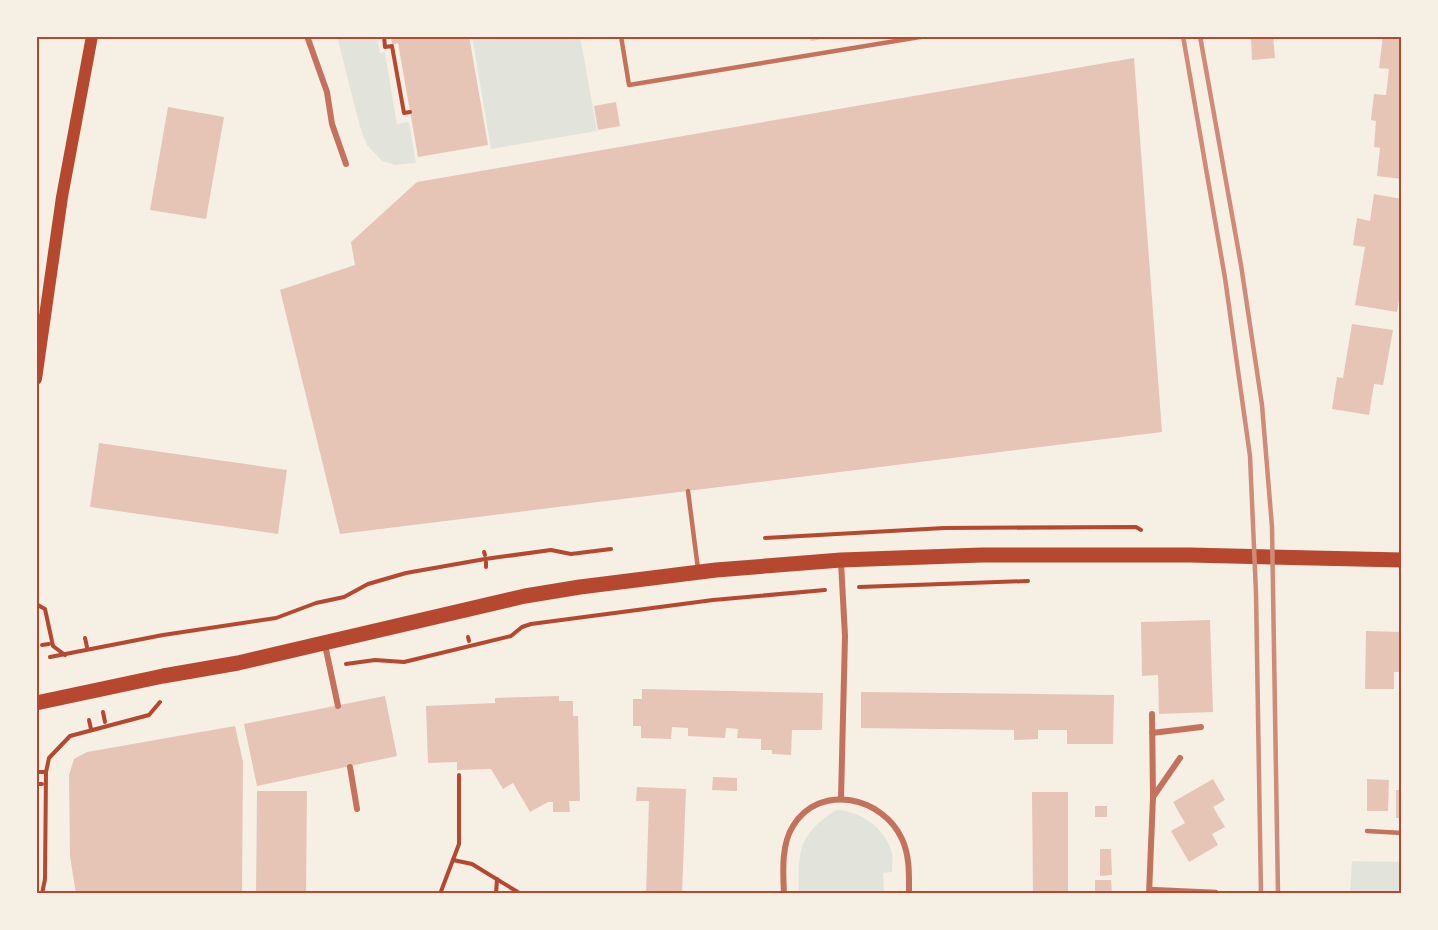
<svg xmlns="http://www.w3.org/2000/svg" width="1438" height="930" viewBox="0 0 1438 930" font-family="'Alegreya Sans',sans-serif">
<rect width="100%" height="100%" fill="#f6efe4"/>
<g fill="#e2e4dc">
<polygon points="337,36 377,36 380,53 385,52 397,124 409,122 416,163 395,165 382,161 367,145 360,127"/>
<polygon points="472,36 580,36 597,131 491,149"/>
<path d="M836 810C860 810 886 829 892 853 893 859 892 866 892 872L883 873 884 894H799C798 850 798 835 836 810Z"/>
<polygon points="1352,861 1402,862 1402,894 1350,894"/>
</g>
<g fill="#e6c5b7">
<polygon points="391,36 469,36 488,145 418,157 398,43 392,45"/>
<polygon points="810,36 831,36 832,37 811,41"/>
<polygon points="1251,36 1273,36 1275,58 1252,60"/>
<polygon points="1383,36 1402,36 1402,179 1377,176 1380,148 1374,147 1376,121 1371,120 1374,94 1386,95 1389,69 1379,68"/>
<polygon points="1134,58 1162,432 340,534 280,290 355,265 351,242 417,182"/>
<polygon points="616,102 620,126 598,130 594,106"/>
<polygon points="168,107 224,117 206,219 150,210"/>
<polygon points="1374,194 1402,199 1402,281 1397,312 1355,305 1365,247 1353,245 1357,218 1370,221"/>
<polygon points="1352,324 1393,330 1383,385 1374,384 1369,415 1332,409 1337,377 1343,378"/>
<polygon points="99,443 287,470 278,534 90,507"/>
<polygon points="1210,620 1213,712 1159,714 1158,675 1142,676 1141,622"/>
<polygon points="1366,631 1402,632 1402,672 1394,672 1394,689 1365,689"/>
<polygon points="642,689 823,693 822,730 792,730 791,755 772,754 772,750 761,750 761,739 737,738 738,729 726,728 725,738 688,736 688,728 672,727 671,739 641,738 641,726 633,726 633,699 642,699"/>
<polygon points="861,692 1114,695 1113,744 1067,744 1067,730 1038,730 1038,739 1014,740 1014,730 861,728"/>
<polygon points="385,696 397,756 257,786 244,724"/>
<polygon points="559,696 559,701 573,701 573,716 578,716 580,801 569,801 570,812 553,812 553,802 548,802 530,812 513,783 503,789 491,769 457,770 457,762 428,763 426,706 495,703 495,698"/>
<polygon points="235,726 243,762 242,894 76,894 70,856 69,775 74,759 87,752"/>
<polygon points="713,777 737,778 737,791 712,790"/>
<polygon points="1213,779 1225,800 1213,807 1225,827 1212,834 1218,845 1189,862 1171,831 1185,823 1173,802"/>
<polygon points="1367,779 1389,780 1388,811 1367,811"/>
<polygon points="637,787 686,789 682,894 646,894 649,801 636,801"/>
<rect x="1396" y="790" width="6" height="28"/>
<polygon points="257,791 307,791 306,894 256,894"/>
<polygon points="1032,792 1068,792 1068,894 1033,894"/>
<rect x="1095" y="806" width="12" height="11"/>
<polygon points="1100,849 1111,849 1112,875 1100,876"/>
<polygon points="1095,880 1111,880 1112,894 1095,894"/>
</g>
<g fill="none" stroke-linecap="round" stroke-linejoin="round">
<g stroke="#b5482f" stroke-width="4">
<polyline points="384,36 385,47 392,46 404,113 410,112"/>
<polyline points="765,538 944,528 1136,527 1141,530"/>
<polyline points="484,552 485,555"/>
<polyline points="486,562 486,567"/>
<polyline points="859,587 1028,581"/>
<polyline points="36,604 45,609 53,646 65,655"/>
<polyline points="468,637 469,641"/>
<polyline points="85,638 87,647"/>
<polyline points="42,645 49,644"/>
<polyline points="50,657 163,635 276,618 316,603 344,597 368,584 406,573 485,559 551,550 571,554 611,549"/>
<polyline points="346,664 375,660 404,662 511,636 522,627 531,624 713,600 825,590"/>
<polyline points="103,712 105,722"/>
<polyline points="89,720 91,729"/>
<polyline points="36,772 46,772"/>
<polyline points="36,784 42,784"/>
<polyline points="453,860 472,864 521,894"/>
<polyline points="42,894 45,879 46,772 49,758 70,736 149,715 160,702"/>
<polyline points="440,894 459,844 459,775"/>
<polyline points="496,894 497,879"/>
</g>
<g stroke="#c5725c" stroke-width="4.5">
<polyline points="621,36 629,85 926,36"/>
<polyline points="688,491 698,569"/>
<polyline points="1367,831 1402,833"/>
<polyline points="1150,889 1216,892"/>
</g>
<g stroke="#c5725c" stroke-width="6">
<polyline points="307,36 327,92 332,124 346,164"/>
<polyline points="325,645 338,706"/>
<polyline points="1152,733 1201,727"/>
<polyline points="350,767 357,809"/>
<polyline points="1153,797 1180,758"/>
<polyline points="841,798 845,636 841,562"/>
<path d="M784 894C783 872 781 845 793 826 820 782 883 797 902 839 910 856 909 876 909 894"/>
<polyline points="1149,894 1153,797 1152,714"/>
</g>
<polyline stroke="#b5482f" stroke-width="12" points="36,379 62,197 92,36"/>
<polyline stroke="#b5482f" stroke-width="15" points="36,703 163,676 238,663 525,596 580,587 716,570 841,560 982,555 1190,555 1402,560"/>
<g stroke="#cf8b77" stroke-width="4.5">
<polyline points="1183,36 1225,278 1250,456 1256,593 1261,894"/>
<polyline points="1200,36 1241,265 1262,405 1272,527 1278,894"/>
</g>
</g>
<rect width="1438" height="930" fill="none" stroke="#f6efe4" stroke-width="75"/>
<rect x="38" y="38" width="1362" height="854" fill="none" stroke="#b5482f" stroke-width="2"/>
</svg>
